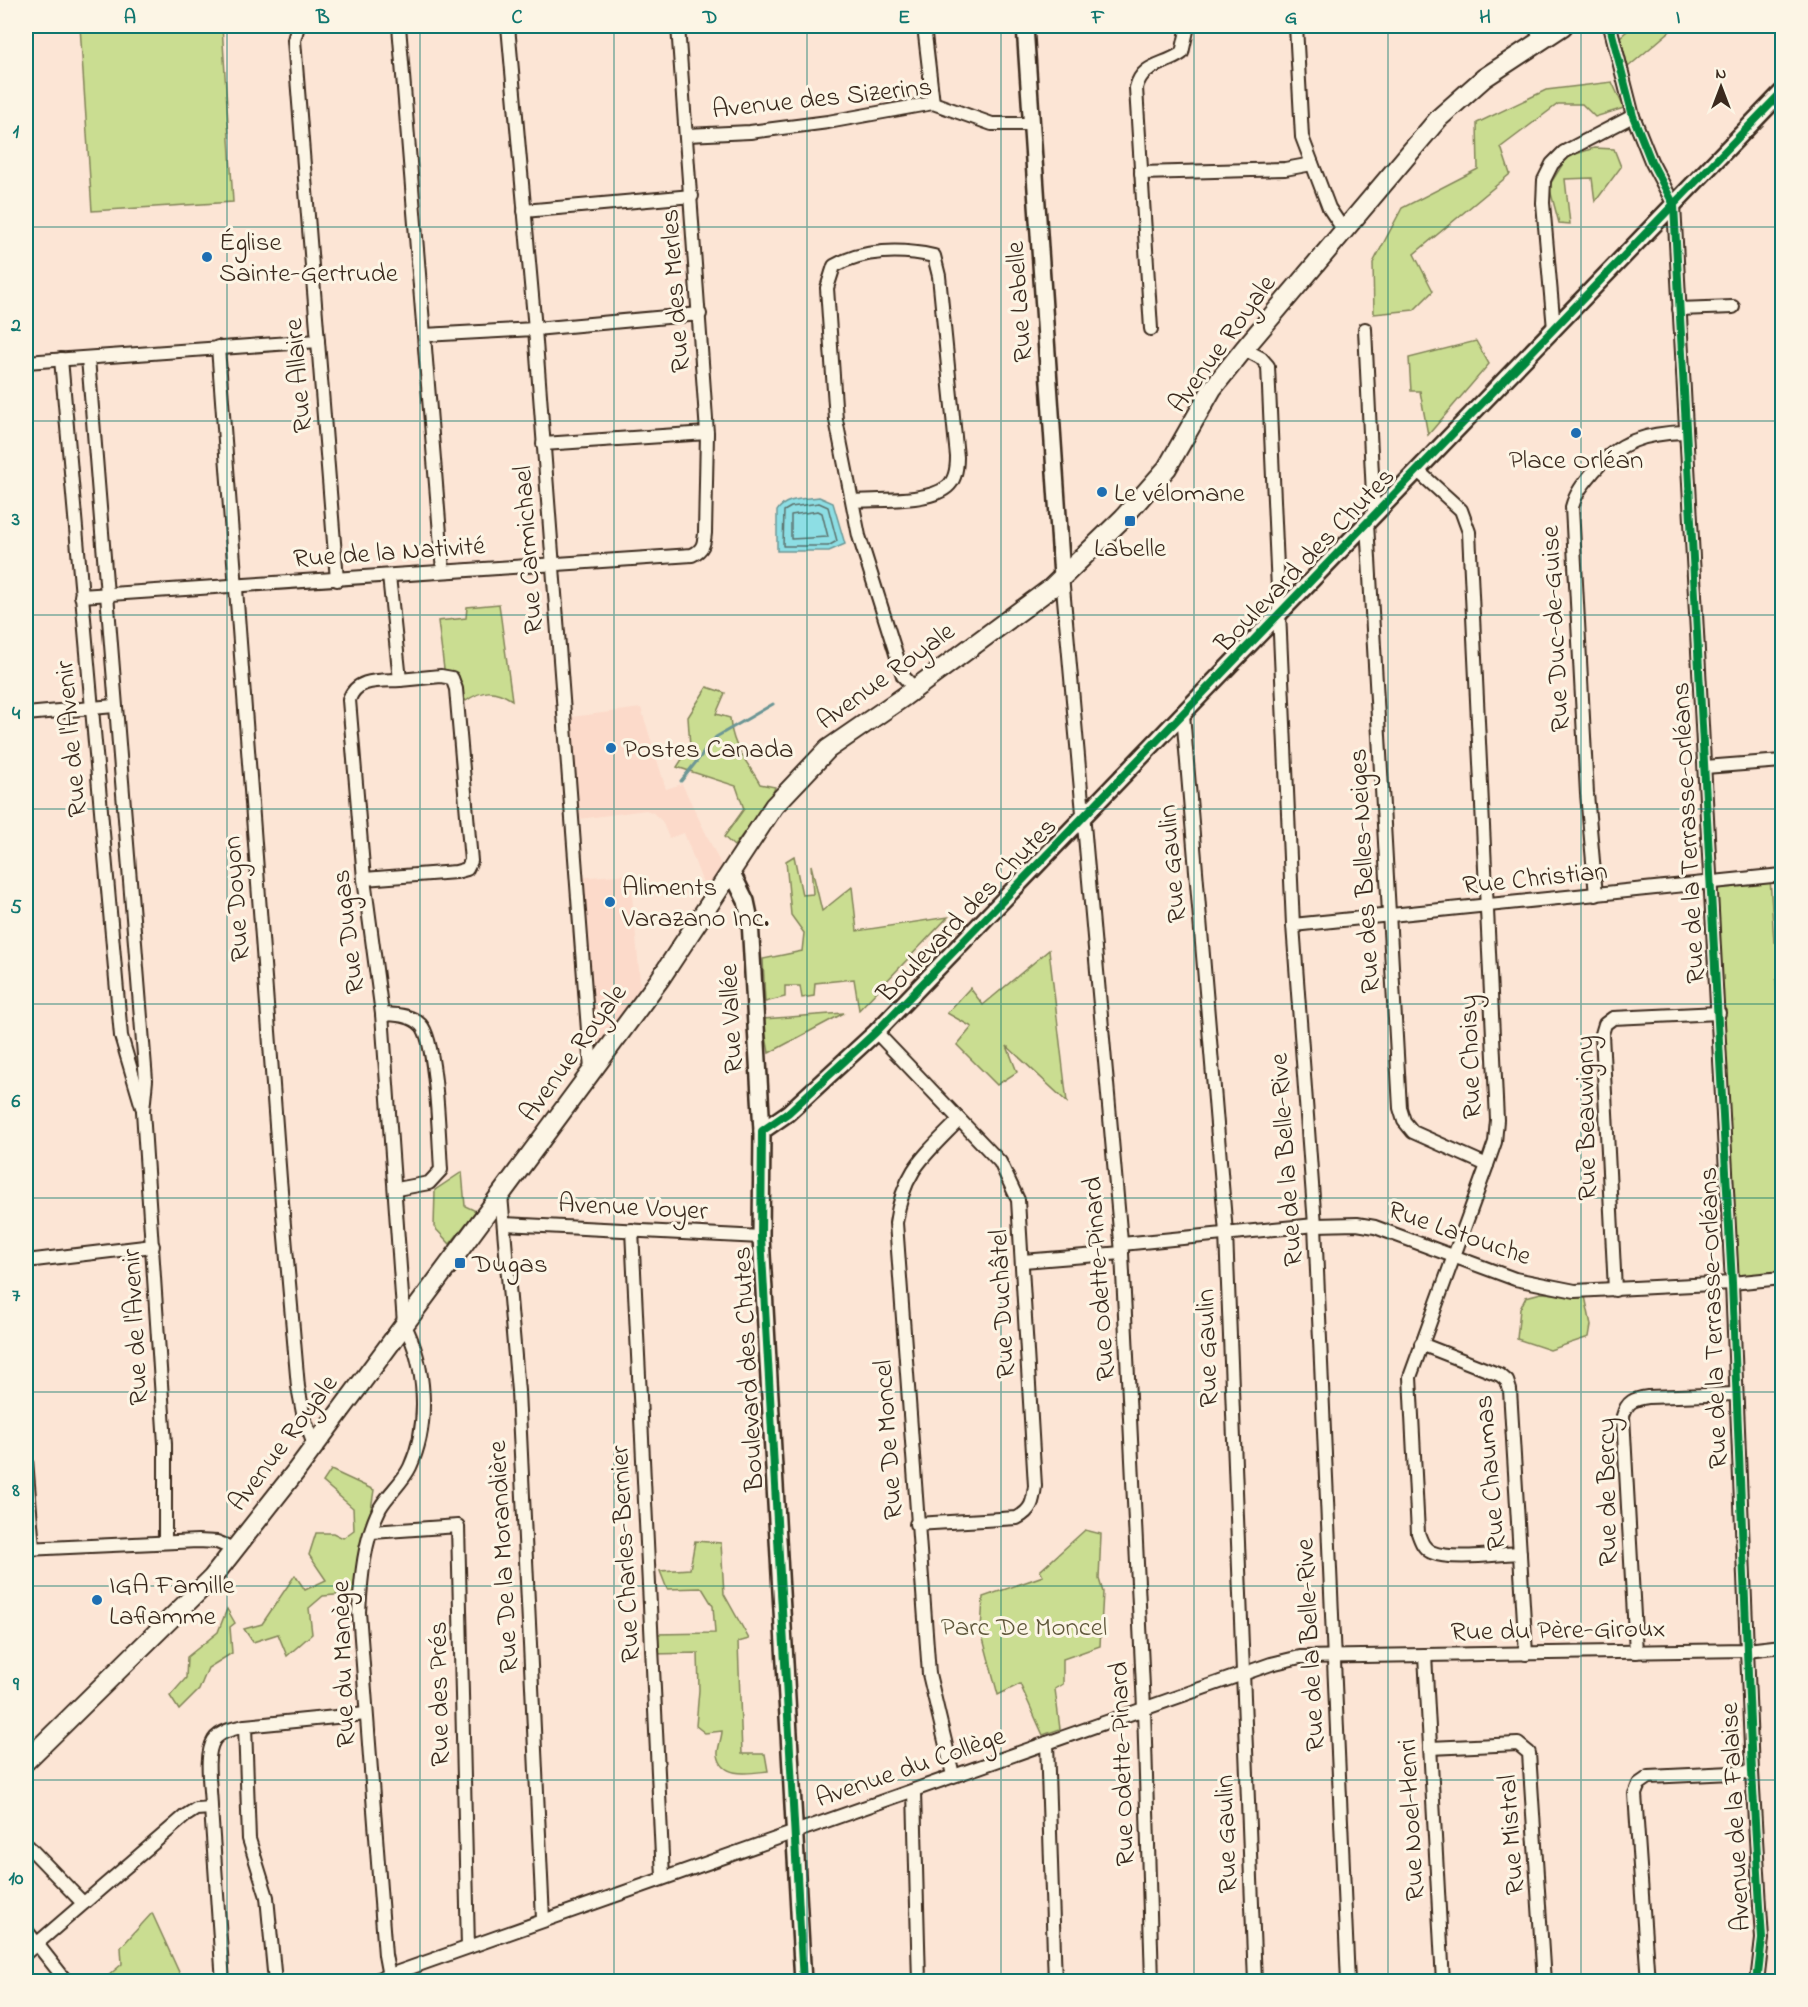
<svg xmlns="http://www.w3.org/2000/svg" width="1808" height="2007" viewBox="0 0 1808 2007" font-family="'Indie Flower',sans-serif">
<rect width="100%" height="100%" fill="#fce5d5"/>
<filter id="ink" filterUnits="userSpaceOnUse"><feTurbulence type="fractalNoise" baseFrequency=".0167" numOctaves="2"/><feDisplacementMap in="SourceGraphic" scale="12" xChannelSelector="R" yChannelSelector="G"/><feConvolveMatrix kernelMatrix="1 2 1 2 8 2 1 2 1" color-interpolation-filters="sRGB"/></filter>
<g filter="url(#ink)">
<g fill="#fcdaca">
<polygon points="641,708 666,789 682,784 727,877 710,902 684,833 669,838 662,821 653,813 646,810 572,820 564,718"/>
<polygon points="630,874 642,1002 591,1070 576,878"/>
</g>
<g fill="#cadd91" stroke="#828458" stroke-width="1.5">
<polygon points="80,26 222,26 233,202 92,211"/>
<polygon points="1633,26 1676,26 1628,67 1620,37"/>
<polygon points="1612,82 1624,108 1595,117 1582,104 1558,104 1501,147 1510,174 1414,254 1433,291 1414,310 1374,314 1373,263 1402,208 1478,169 1477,123 1546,90"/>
<polygon points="1594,148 1614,149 1621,167 1595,202 1592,178 1565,179 1570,224 1559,223 1549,186 1567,157"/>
<polygon points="1476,341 1489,364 1428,435 1420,391 1411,391 1409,358"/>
<path d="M499 604 512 700C494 689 483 689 466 701L444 669 438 621 466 618 467 607Z"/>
<path d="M707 687 725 693 716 714 730 718C732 748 746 759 760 784L775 787 772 796 734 846 724 837 744 809 736 786 677 767 690 747 688 717Z"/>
<polygon points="794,856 802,895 813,894 811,865 822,911 852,887 857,931 948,917 859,1010 854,979 815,983 814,996 802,998 800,986 785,986 785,997 765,1002 763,959 802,951 804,933 791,915 786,861"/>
<polygon points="1770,877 1774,942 1780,943 1782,948 1782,978 1776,980 1782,1093 1782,1278 1732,1283 1710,884"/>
<polygon points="1049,950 1067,1102 1007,1046 1017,1072 997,1085 957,1045 972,1027 947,1013 970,988 983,1005"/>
<polygon points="844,1013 769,1053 763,1019"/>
<polygon points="462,1172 465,1206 476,1211 450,1244 434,1227 435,1190"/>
<polygon points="1541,1293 1585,1296 1591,1325 1589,1337 1550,1350 1517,1339 1520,1309 1526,1297"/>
<polygon points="331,1470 374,1490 358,1593 323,1596 309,1608 312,1634 287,1656 278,1634 253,1642 244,1629 262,1624 295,1575 305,1590 326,1580 309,1555 316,1533 333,1533 343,1538 354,1530 353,1508 323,1482"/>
<polygon points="1085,1530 1101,1534 1099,1579 1103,1592 1100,1646 1063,1659 1063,1684 1055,1689 1060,1729 1043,1735 1020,1684 998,1695 981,1631 983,1597 1043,1576 1040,1571"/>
<path d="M695 1541 721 1543 724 1594 749 1639 738 1642 742 1754H765L768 1771C750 1773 722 1779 718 1755 717 1749 722 1738 722 1731L705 1733 696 1726 699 1690 698 1653 654 1654 655 1634 715 1633 713 1606 702 1588 667 1589 660 1571 690 1569Z"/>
<polygon points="227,1609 235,1623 230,1627 232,1653 208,1668 199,1690 179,1710 170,1696 186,1678 187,1657 218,1632"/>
<polygon points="152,1913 183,1981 113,1981 108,1976 122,1964 121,1947"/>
</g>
<path fill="#8ddee4" stroke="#6c9695" stroke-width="1.5" d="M819 497 833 503 845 544 829 551H777V511C785 497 806 499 819 497Z"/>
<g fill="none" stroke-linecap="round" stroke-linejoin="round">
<g stroke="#5c726d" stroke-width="1.5">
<polygon points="819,503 828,507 837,541 828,546 783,546 784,511 791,507"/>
<polygon points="818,511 822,513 828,537 791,539 791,515"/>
</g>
<polyline stroke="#6c9695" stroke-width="3" points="681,781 716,737 773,704"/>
<defs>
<g id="minor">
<polyline points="298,26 294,40 337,580"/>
<polyline points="399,26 443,571"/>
<polyline points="508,26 535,329 591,1070"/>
<polyline points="924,26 933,103"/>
<polyline points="1296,26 1302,137 1329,208 1343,229"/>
<polyline points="1534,26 1541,38"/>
<polyline points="1610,26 1633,116 1651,161 1674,205 1732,1283 1752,1772 1762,1939 1757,1982"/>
<polyline points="687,135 750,132 828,122 933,103 992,124 1032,124"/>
<polyline points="1141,173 1285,169 1312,164"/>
<polyline points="524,211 692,196"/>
<polyline points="1679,309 1733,307"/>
<path d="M1151 329 1136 88C1142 63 1164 66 1182 53L1188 26"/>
<polyline points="1365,329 1374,516"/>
<polyline points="1554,329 1543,203 1544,180 1552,164 1564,152 1633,116"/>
<polyline points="424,335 535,329 700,314"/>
<polyline points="218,347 280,1179 298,1387 304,1418 314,1445"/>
<polyline points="1244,349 1261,358 1268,366 1293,925 1315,1225 1348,1982"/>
<polyline points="88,358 146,1080 143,1111 165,1444 165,1541"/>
<polyline points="61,359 121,1036 142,1107"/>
<polyline points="26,362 318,341"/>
<polyline points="543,444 707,433"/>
<path d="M1418 471 1461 510 1469 532 1497 1120 1495 1142 1487 1165 1410 1377 1418 1533C1421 1541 1423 1548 1431 1552 1451 1561 1497 1554 1520 1553"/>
<path d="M852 501C878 499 927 503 947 487 956 480 957 467 957 457L939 276 934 256C902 249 863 249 834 266L827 288 836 420 859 536 903 676 915 689"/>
<polyline points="1367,523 1400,1108 1404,1121 1413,1132 1487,1165"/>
<path d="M389 576 400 680C379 681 356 678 349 700L364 879 382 1014 404 1324C426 1365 430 1424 410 1467 403 1482 388 1494 380 1508 364 1539 361 1578 359 1612L385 1955 390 1982"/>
<polyline points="1062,576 1122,1253 1144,1708 1152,1982"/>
<path d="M81 596 692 555C703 550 704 544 705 533L707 433 678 26"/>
<polyline points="26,714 114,706"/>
<polyline points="1183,714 1226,1233 1255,1982"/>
<polyline points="1705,767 1782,761"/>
<polyline points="364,879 456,872 467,869 471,861 456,689 452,678 441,676 400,680"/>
<path d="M1596 895 1587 794 1572 507C1576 492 1584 483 1594 471 1619 441 1646 433 1685 432"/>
<polyline points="1293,925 1782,875"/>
<path d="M382 1014C395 1015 410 1014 421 1025 437 1042 439 1143 441 1170L429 1183 397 1189"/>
<path d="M876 1032 1000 1162 1018 1200 1035 1486C1033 1502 1032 1510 1017 1518L916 1524"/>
<polyline points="501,1195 518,1391 543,1919"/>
<polyline points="504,1224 761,1237"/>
<polyline points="632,1230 663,1877"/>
<polyline points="1122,1244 1315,1225 1357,1224 1375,1227 1515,1279 1575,1291 1732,1283 1782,1278"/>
<polyline points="26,1261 153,1246"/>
<polyline points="1023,1261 1122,1253"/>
<polyline points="1615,1290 1602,1034 1605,1024 1613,1018 1719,1013"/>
<polyline points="1421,1344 1500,1375 1507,1381 1510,1390 1526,1654"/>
<polyline points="26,1459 33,1549"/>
<polyline points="372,1532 458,1526 468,1947"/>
<polyline points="26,1549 198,1541 217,1542 234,1549"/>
<path d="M1636 1652 1623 1416C1627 1401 1634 1399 1648 1397L1736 1394"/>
<polyline points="1425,1655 1443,1982"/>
<polyline points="245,1726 249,1839 267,1897 275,1982"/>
<polyline points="1047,1743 1055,1982"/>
<polyline points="1430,1748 1518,1744 1529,1753 1544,1982"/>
<path d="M953 1775 929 1674 896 1223C903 1171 924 1156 959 1120"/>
<polyline points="914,1791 919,1982"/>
<polyline points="211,1808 223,1982"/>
<polyline points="26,1844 82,1902"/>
<polyline points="26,1930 67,1982"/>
<path d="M26 1953 185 1816 196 1809 211 1808C211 1789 204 1756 214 1740 220 1731 235 1728 245 1726L366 1714"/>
<polyline points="370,1982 1271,1664 1300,1657 1747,1650 1782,1646"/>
<polyline points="1648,1982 1635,1794 1639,1784 1649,1777 1752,1772"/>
</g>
<g id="tertiary">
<polyline points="1025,26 1062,576"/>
<polyline points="731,871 746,901 750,920 762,1131 761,1237 803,1982"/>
<polyline points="762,1131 788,1113 876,1032 1782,92"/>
</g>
<polyline id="secondary" points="26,1761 212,1578 296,1471 660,979 774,806 828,749 905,696 1051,588 1123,518 1167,468 1212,389 1244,349 1439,118 1484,78 1563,26"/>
</defs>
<use href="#minor" stroke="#3b2a1e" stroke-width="16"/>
<use href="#tertiary" stroke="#3b2a1e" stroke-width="20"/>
<use href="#secondary" stroke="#3b2a1e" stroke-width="22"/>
<use href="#minor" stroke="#fcf5e5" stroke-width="12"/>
<use href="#tertiary" stroke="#fcf5e5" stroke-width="15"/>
<use href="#secondary" stroke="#fcf5e5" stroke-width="18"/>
<defs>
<g id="cycleway">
<polyline points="1610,26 1633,116 1651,161 1674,205 1732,1283 1752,1772 1762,1939 1757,1982"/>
<polyline points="803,1982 761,1237 762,1131 788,1113 876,1032 1782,92"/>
</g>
</defs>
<use href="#cycleway" stroke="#fcf5e5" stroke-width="11"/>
<use href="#cycleway" stroke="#00873e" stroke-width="8"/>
</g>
</g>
<path fill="none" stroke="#0f766e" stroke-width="1.5" stroke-opacity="0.55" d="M227 26V1982M420 26V1982M614 26V1982M807 26V1982M1001 26V1982M1194 26V1982M1388 26V1982M1581 26V1982M26 227H1782M26 421H1782M26 615H1782M26 809H1782M26 1004H1782M26 1198H1782M26 1392H1782M26 1586H1782M26 1780H1782"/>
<g fill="#1f6fb2" stroke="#fcf5e5" stroke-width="2">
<circle cx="207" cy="257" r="6"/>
<circle cx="1576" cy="433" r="6"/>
<circle cx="1102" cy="492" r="6"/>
<rect x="1124" y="515" width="12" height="12" rx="3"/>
<circle cx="611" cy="748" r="6"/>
<circle cx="610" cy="902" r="6"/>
<rect x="454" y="1257" width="12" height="12" rx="3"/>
<circle cx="97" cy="1600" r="6"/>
</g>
<g text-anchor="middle" stroke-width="6" stroke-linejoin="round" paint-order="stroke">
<g font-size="27" fill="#3b2a1e" stroke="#fcf5e5">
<text transform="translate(822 97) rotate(-6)" y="9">Avenue des Sizerins</text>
<text transform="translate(674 291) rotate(-94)" y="9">Rue des Merles</text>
<text transform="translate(1018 302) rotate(-94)" y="9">Rue Labelle</text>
<text transform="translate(1221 343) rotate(-54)" y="9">Avenue Royale</text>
<text transform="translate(297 376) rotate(-95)" y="9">Rue Allaire</text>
<text transform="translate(527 550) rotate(-94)" y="9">Rue Carmichael</text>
<text transform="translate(389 551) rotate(-4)" y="9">Rue de la Nativité</text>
<text transform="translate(1304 559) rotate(-46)" y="9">Boulevard des Chutes</text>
<text transform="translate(1554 629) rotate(-93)" y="9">Rue Duc-de-Guise</text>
<text transform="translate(885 675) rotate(-36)" y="9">Avenue Royale</text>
<text transform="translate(70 739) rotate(-95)" y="9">Rue de l'Avenir</text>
<text transform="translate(1687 833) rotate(-93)" y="9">Rue de la Terrasse-Orléans</text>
<text transform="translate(1171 864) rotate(-95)" y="9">Rue Gaulin</text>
<text transform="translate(1363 871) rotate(-93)" y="9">Rue des Belles-Neiges</text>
<text transform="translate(1535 877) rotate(-6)" y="9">Rue Christian</text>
<text transform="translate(235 899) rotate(-94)" y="9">Rue Doyon</text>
<text transform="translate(966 909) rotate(-46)" y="9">Boulevard des Chutes</text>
<text transform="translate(347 932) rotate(-97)" y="9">Rue Dugas</text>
<text transform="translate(730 1019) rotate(-93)" y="9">Rue Vallée</text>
<text transform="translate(572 1052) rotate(-54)" y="9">Avenue Royale</text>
<text transform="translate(1469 1057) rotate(-92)" y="9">Rue Choisy</text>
<text transform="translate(1585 1118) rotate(-91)" y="9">Rue Beauvigny</text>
<text transform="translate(1285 1160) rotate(-94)" y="9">Rue de la Belle-Rive</text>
<text transform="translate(633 1206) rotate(3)" y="9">Avenue Voyer</text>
<text transform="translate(1460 1232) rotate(19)" y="9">Rue Latouche</text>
<text transform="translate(1098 1279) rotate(-94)" y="9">Rue Odette-Pinard</text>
<text transform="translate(1001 1304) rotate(-93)" y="9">Rue Duchâtel</text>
<text transform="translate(1712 1318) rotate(-92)" y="9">Rue de la Terrasse-Orléans</text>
<text transform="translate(134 1327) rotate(-93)" y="9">Rue de l'Avenir</text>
<text transform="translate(1206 1348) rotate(-92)" y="9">Rue Gaulin</text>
<text transform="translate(747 1369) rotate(-93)" y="9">Boulevard des Chutes</text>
<text transform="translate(887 1440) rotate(-94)" y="9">Rue De Moncel</text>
<text transform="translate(282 1442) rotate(-53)" y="9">Avenue Royale</text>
<text transform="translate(1489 1473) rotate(-95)" y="9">Rue Chaumas</text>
<text transform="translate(1606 1492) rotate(-91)" y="9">Rue de Bercy</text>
<text transform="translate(624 1554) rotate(-93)" y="9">Rue Charles-Bernier</text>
<text transform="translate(502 1557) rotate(-93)" y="9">Rue De la Morandière</text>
<text transform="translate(1558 1629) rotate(-1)" y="9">Rue du Père-Giroux</text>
<text transform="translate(1309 1645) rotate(-93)" y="9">Rue de la Belle-Rive</text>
<text transform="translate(342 1664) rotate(-92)" y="9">Rue du Manège</text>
<text transform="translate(438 1694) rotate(-91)" y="9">Rue des Prés</text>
<text transform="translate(1121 1764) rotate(-92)" y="9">Rue Odette-Pinard</text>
<text transform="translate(910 1766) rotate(-19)" y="9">Avenue du Collège</text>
<text transform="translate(1734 1817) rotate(-93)" y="9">Avenue de la Falaise</text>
<text transform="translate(1410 1820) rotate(-93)" y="9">Rue Noel-Henri</text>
<text transform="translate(1225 1834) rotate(-92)" y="9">Rue Gaulin</text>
<text transform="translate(1510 1835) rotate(-94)" y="9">Rue Mistral</text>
</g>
<g font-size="27" fill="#3b2a1e" stroke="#fcf5e5" text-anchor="start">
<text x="219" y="250">Église<tspan x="219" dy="31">Sainte-Gertrude</tspan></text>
<text x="1576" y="468" text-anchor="middle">Place Orléan</text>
<text x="1114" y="501">Le vélomane</text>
<text x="1130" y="556" text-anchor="middle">Labelle</text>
<text x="623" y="757">Postes Canada</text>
<text x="622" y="895">Aliments<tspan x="622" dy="31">Varazano Inc.</tspan></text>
<text x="472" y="1272">Dugas</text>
<text x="109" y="1593">IGA Famille<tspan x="109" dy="31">Laflamme</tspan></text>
</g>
<g font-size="27" fill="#5f573b" stroke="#fcf5e5">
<text x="1024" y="1635">Parc De Moncel</text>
</g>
</g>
<rect width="1808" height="2007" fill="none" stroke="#fcf5e5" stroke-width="66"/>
<g transform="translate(1721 87)" stroke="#fcf5e5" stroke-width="4.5" paint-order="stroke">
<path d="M0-4.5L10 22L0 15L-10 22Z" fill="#3b2a1e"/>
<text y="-9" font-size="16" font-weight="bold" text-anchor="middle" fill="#3b2a1e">N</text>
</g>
<rect x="33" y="33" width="1742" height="1941" fill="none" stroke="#0f766e" stroke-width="2"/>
<g font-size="20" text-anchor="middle" font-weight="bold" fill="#0f766e">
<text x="130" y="23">A</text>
<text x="323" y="23">B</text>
<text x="517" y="23">C</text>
<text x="710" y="23">D</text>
<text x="904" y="23">E</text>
<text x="1098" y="23">F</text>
<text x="1291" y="23">G</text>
<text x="1485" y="23">H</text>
<text x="1678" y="23">I</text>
<text x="16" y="137">1</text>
<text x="16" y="331">2</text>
<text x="16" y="525">3</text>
<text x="16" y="719">4</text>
<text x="16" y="913">5</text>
<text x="16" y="1107">6</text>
<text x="16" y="1301">7</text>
<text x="16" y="1496">8</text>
<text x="16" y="1690">9</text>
<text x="16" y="1884">10</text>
</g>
</svg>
